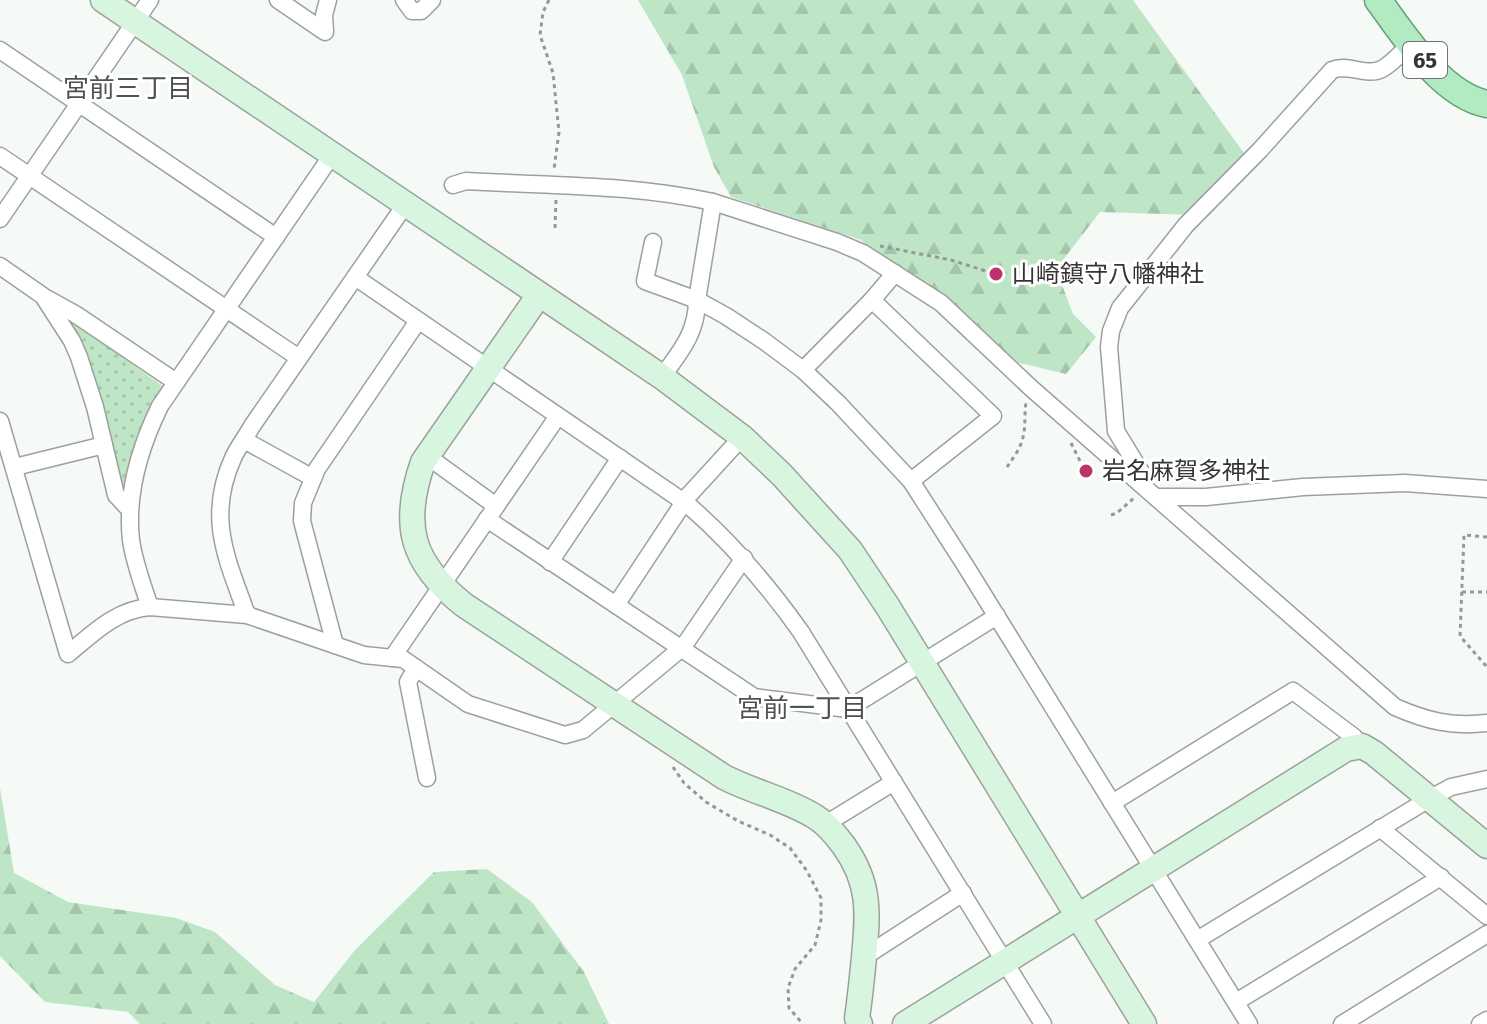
<svg xmlns="http://www.w3.org/2000/svg" width="1487" height="1024" viewBox="0 0 1487 1024" font-family="'Fira Sans','Noto Sans JP',sans-serif">
<defs>
<pattern id="forest-firs" width="22" height="20" patternUnits="userSpaceOnUse" patternTransform="scale(2)"><rect width="22" height="20" fill="#bee5c6"/><path d="M5 1l3.5 6h-7zM16 11l3.5 6h-7z" fill="#a4c5ab"/></pattern>
<pattern id="park-dots" width="8" height="8" patternUnits="userSpaceOnUse" patternTransform="scale(2)"><rect width="8" height="8" fill="#bee5c6"/><path d="M2 2h.1M6 6h.1" fill="none" stroke="#a4c5ab" stroke-width="1.8" stroke-linecap="round"/></pattern>
</defs>
<rect width="100%" height="100%" fill="#f5faf6"/>
<g fill="url(#forest-firs)">
<polygon points="638,0 1133,0 1244,153 1196,215 1100,212 1056,269 1073,314 1096,337 1066,374 999,358 861,240 731,197 714,167 682,75"/>
<polygon points="0,788 14,873 68,902 176,918 215,932 275,985 314,1002 355,950 434,872 487,869 532,902 584,972 609,1024 140,1024 128,1012 45,1002 0,956"/>
</g>
<polygon fill="url(#park-dots)" points="67,317 165,388 135,446 125,490 120,491 69,328"/>
<g fill="none" stroke-linecap="round" stroke-linejoin="round">
<defs>
<g id="street">
<polyline points="278,0 325,32 324,15 328,0"/>
<polyline points="404,0 412,11 421,11 432,0"/>
<polyline points="0,50 276,237"/>
<polyline points="0,156 299,358"/>
<path d="M453 185 466 181C549 186 632 184 713 202L697 300C697 333 680 352 662 377"/>
<path d="M713 202 837 242 863 253 941 303 1031 388 1395 707C1427 721 1452 727 1487 723"/>
<polyline points="0,219 150,0"/>
<polyline points="653,242 645,281 697,300 726,316 764,341 803,370 838,403 911,481 965,565 1249,1024"/>
<polyline points="0,266 43,296 72,341 79,357 95,407 116,495 129,509"/>
<path d="M355 277 687 504C731 542 767 584 801 632L1043 1024"/>
<polyline points="48,299 75,314 176,382"/>
<polyline points="872,300 993,416 911,481"/>
<polyline points="803,370 872,300 895,273"/>
<path d="M0 421 68 654C92 634 117 609 150 607L247 615 364 655 403 659 468 704 565 735 583 730 683 647 744 558"/>
<polyline points="244,440 313,478"/>
<polyline points="427,456 496,506"/>
<polyline points="15,467 104,445"/>
<path d="M1144 484 1141 472 1116 431 1109 347 1111 331 1120 308 1186 225 1260 150 1332 70C1348 63 1366 77 1382 69 1393 63 1403 51 1411 43"/>
<polyline points="1156,497 1206,497 1303,487 1405,483 1487,489"/>
<polyline points="487,519 754,697 848,709 997,616"/>
<polyline points="550,562 620,458"/>
<polyline points="616,605 688,496 742,437"/>
<path d="M150 607C143 586 134 562 131 540 126 495 140 447 160 406L332 155"/>
<path d="M247 615C227 559 206 518 233 458 238 447 246 437 252 426L405 205"/>
<polyline points="335,645 302,521 303,503 317,469 418,321"/>
<polyline points="392,658 558,416"/>
<polyline points="416,668 408,682 427,778"/>
<polyline points="1112,803 1293,691 1354,737 1362,746"/>
<polyline points="824,825 894,782"/>
<polyline points="1380,828 1487,916"/>
<polyline points="1197,940 1429,799 1451,787 1487,779"/>
<polyline points="864,957 963,893"/>
<polyline points="1236,1002 1441,877"/>
<polyline points="1342,1024 1487,934"/>
<polyline points="1480,1024 1487,1020"/>
</g>
<g id="secondary">
<polyline points="103,0 662,377 742,437 782,475 850,550 888,607 1144,1024"/>
<path d="M539 295 423 462C401 525 411 563 464 605L724 777C753 792 786 799 814 816 826 823 836 835 844 846 871 884 868 913 864 957 862 978 860 998 857 1018L860 1024"/>
<polyline points="905,1024 1346,749 1362,746 1374,753 1487,846"/>
</g>
<path id="primary" d="M1378 0C1404 35 1441 95 1487 104"/>
</defs>
<use href="#street" stroke="#9da19e" stroke-width="19"/>
<use href="#secondary" stroke="#9da19e" stroke-width="27"/>
<use href="#primary" stroke="#64a375" stroke-width="29"/>
<g stroke="#959895" stroke-width="3" stroke-dasharray="4 4" stroke-linecap="butt">
<polyline points="549,0 543,12 540,35 553,73 559,132 554,169"/>
<polyline points="555,228 556,200"/>
<polyline points="880,246 951,260 989,272"/>
<polyline points="1071,443 1080,461"/>
<path d="M1007 467C1013 458 1021 448 1023 437 1026 426 1024 414 1026 403"/>
<polyline points="1111,515 1117,513 1134,498"/>
<polyline points="1487,537 1464,535 1460,636 1487,667"/>
<polyline points="1462,592 1487,592"/>
<polyline points="673,767 684,783 706,802 738,821 770,835 790,848 807,871 821,898 821,920 815,945 795,969 788,988 789,1008 803,1024"/>
</g>
<use href="#street" stroke="#fff" stroke-width="16"/>
<use href="#secondary" stroke="#d8f5e0" stroke-width="24"/>
<use href="#primary" stroke="#b2ebc1" stroke-width="26"/>
</g>
<g fill="#be326a" stroke="#fff" stroke-width="3">
<circle cx="996" cy="274" r="8"/>
<circle cx="1086" cy="471" r="8"/>
</g>
<g text-anchor="middle" stroke-width="6" stroke-linejoin="round" paint-order="stroke">
<rect fill="#fff" stroke="#717271" stroke-width="2" x="1403" y="42" width="44" height="36" rx="6"/>
<g font-size="22" font-weight="bold" fill="#343534">
<text x="1425" y="68">65</text>
</g>
<g font-size="24" fill="#343534" stroke="#fff" text-anchor="start">
<text x="1012" y="282">山崎鎮守八幡神社</text>
<text x="1102" y="479">岩名麻賀多神社</text>
</g>
<g font-size="26" fill="#4f5350" stroke="#fff">
<text x="128" y="97">宮前三丁目</text>
<text x="802" y="717">宮前一丁目</text>
</g>
</g>
</svg>
